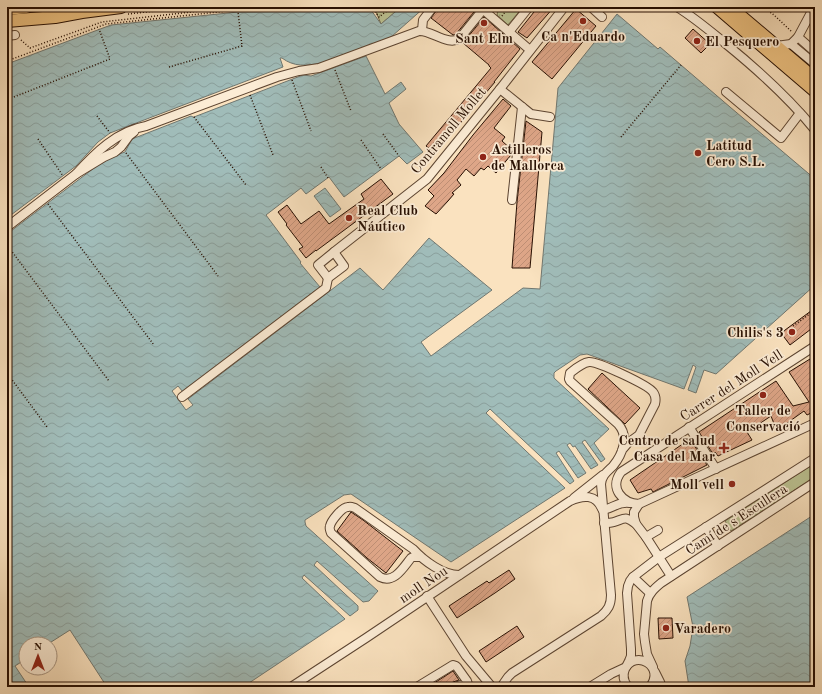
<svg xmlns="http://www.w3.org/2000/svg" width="822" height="694" viewBox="0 0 822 694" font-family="'Old Standard TT',serif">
<defs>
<pattern id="park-tufts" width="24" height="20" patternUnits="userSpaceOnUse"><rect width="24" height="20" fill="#bcc393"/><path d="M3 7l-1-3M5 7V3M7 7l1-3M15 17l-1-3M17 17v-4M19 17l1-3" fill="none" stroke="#a2a67d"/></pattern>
<pattern id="water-waves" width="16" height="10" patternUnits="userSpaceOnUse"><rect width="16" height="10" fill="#a0bcb9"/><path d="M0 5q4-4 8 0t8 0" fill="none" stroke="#8aa09d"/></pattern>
<pattern id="building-hatch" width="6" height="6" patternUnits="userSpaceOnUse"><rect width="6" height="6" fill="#dea688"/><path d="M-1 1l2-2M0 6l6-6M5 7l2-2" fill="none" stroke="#be8e74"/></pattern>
</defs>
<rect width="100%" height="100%" fill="#fae2bf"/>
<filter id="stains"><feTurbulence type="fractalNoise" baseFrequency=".005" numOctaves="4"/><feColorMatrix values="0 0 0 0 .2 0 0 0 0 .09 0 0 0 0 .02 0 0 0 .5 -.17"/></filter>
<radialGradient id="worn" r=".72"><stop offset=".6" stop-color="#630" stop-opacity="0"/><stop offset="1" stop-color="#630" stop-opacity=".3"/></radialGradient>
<polygon fill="#bcc393" stroke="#72694a" points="815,463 815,477 731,531 725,521"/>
<g fill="url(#park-tufts)" stroke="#72694a">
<polygon points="374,7 401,7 381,24"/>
<polygon points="498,7 523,7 508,25 497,15"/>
</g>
<g fill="url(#water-waves)" stroke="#707770">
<path d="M401 7H425L391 37 321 63C306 66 294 67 282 58H280L283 67 110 133 98 142 76 166 7 218V64L111 25 238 12 371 10 381 24Z"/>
<polygon points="617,14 658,49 660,47 730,107 815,179 815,285 716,374 704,370 696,393 688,390 696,367 693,365 684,389 587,354 580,355 556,371 554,373 554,378 609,429 594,443 605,459 601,462 585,440 582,442 598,465 591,469 575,446 573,447 570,443 567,445 586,473 578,478 559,451 556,453 574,481 570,484 490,409 486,413 565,488 451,562 351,494 344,495 305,520 305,522 306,526 378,591 369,601 363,602 317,561 314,565 358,606 358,610 350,616 304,575 302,578 345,619 243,687 107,687 70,630 48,644 26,644 26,659 15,666 29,687 7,687 7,234 106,159 125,152 132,139 191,116 193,117 194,117 303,75 311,76 366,56 385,94 401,82 406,89 389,103 399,124 423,152 407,164 399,156 344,197 329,177 306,194 301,188 266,215 301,262 300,263 320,287 183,392 178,386 172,391 186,410 193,405 188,399 360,268 383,290 429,238 492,290 421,342 431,356 523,288 540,289 558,88"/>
<polygon points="325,188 341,209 330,217 314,196"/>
<polygon points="815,514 815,687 689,687 685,661 690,646 693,627 687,597"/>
</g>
<g fill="url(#building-hatch)" stroke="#270f02">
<polygon points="439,7 468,7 474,12 456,34 453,35 431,18"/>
<polygon points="538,7 554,7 527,38 518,32"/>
<polygon points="576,9 596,26 552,79 532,62"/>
<polygon points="484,17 520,49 494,82 495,82 435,153 426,146 491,68 489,66 489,65 463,43"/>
<polygon points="693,29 710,44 701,53 685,38"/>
<polygon points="503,99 511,106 494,128 505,137 502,141 512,150 511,155 496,173 488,166 484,170 481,168 474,176 466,169 457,180 461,185 452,193 454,194 448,201 436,214 425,206 434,196 428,190 444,173 473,135"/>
<polygon points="526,121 542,132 530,268 512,268 517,202"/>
<polygon points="381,179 393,194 316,251 316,250 306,258 299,249 303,247 286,225 287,224 278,212 287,205 301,224 319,211 329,224 364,199 361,194"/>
<polygon points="815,308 815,326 790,345 781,333"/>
<polygon points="810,359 815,365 815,411 807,415 804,411 783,426 776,429 771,416 747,432 752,440 718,456 715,452 713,454 699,432 776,381 793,406 809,402 789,372"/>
<polygon points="602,373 640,408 625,424 588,389"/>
<polygon points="690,439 707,465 653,492 651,489 638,493 630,480"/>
<polygon points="351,512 363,520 403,551 386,573 367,558 337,531"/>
<polygon points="509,570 515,579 495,593 457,618 449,606 487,581 489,583"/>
<polygon points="658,618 672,618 673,638 659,639"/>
<polygon points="517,626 524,637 486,662 479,651"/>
<polygon points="453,671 459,680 453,682 451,684 451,687 428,687"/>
</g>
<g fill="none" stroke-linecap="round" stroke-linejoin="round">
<defs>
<g id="minor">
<polyline points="480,7 530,50"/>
<polyline points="591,7 602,17"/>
<path d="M677 7C695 18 710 31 726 44 758 70 789 98 815 130"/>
<polyline points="422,30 423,20 433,7"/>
<polyline points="509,32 529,7"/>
<polyline points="7,36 15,35"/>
<polyline points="798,37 815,52"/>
<polyline points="791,44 815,64"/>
<polyline points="776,46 791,44 798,37 814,7"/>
<polyline points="500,89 531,114 550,117"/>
<polyline points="726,92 781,138 800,113"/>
<path d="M76 174C95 153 117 131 146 126L277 77 299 71 319 68 419 31C431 30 449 47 460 38L485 7"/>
<polyline points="512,200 522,107"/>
<polyline points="7,227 76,174 104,157 115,152 121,147 129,136 134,132"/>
<polyline points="334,252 427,179 500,89 562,10 563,7"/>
<polygon points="334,252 344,266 328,278 318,265"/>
<path d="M815 346 621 472C609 488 622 503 639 504L815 423"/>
<polyline points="182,397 326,288 328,278"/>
<polyline points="689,427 716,469"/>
<polyline points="574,498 603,475"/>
<polyline points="639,504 634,512 634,517 636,524 646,537 671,576"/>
<path d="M603 510C614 508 618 501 630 503"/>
<path d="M604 523C607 523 611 523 614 522 626 518 625 516 636 524"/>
<polyline points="706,527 718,546"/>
<polyline points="646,537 658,530"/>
<path d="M421 557H413L411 558C403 568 394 584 380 577L331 533C330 530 329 529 330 526 331 521 342 507 348 507 351 506 352 507 355 508L413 549C424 561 443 575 459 575"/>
<polyline points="633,577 650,593"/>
<polyline points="427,596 466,656 492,687"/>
<path d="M653 667 647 654 645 642 644 634 647 601C649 593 655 588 661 583L815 482"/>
<polyline points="655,672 660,682 662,687"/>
<path d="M291 687 366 638 570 501C583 495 596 494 602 509"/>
<polyline points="417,687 453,665 456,666 457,667 467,681 469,687"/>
<polyline points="456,687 460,685 467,687"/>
<path d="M501 687 508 677 512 673 601 616C608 610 611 605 611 595L601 484C602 475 607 472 613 466 622 455 630 437 618 424L570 381 569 379 570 373C575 369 582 363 589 362 597 361 648 385 653 392 656 396 656 400 655 404L639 435 628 443 622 450"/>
<polyline points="590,687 611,674 626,667 629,661 631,656 631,649 627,593 628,586 630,581 633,577 659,557 815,458"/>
<path d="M628 687C624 682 622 676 625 669 635 649 666 666 650 687"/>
</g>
<g id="highway">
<polyline points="717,7 815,91"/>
<polyline points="730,7 815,79"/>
<polyline points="7,9 26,7"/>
<polyline points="7,21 55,17 82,12 121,7"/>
</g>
</defs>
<use href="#minor" stroke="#5c4431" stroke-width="10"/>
<use href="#highway" stroke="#270f02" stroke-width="14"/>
<g stroke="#270f02" stroke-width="1.5" stroke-dasharray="1 2" stroke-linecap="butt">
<polyline points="763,7 774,15 792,32"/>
<polyline points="128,14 192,7"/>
<polyline points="502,16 509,7"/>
<polyline points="21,40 30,48 102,22 236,7 247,7"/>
<polyline points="7,61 106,24 237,10 372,7 379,17 392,7"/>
<polyline points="169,67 242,46 238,12"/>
<polyline points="335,70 351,111"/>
<polyline points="292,80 311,131"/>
<polyline points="250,95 273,155"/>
<polyline points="14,97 110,59 99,29"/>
<polyline points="97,116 110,133"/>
<polyline points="194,117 246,185"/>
<polyline points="383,134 399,156"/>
<polyline points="621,137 681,65"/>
<polyline points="38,139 63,176"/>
<polyline points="361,140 381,169"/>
<polyline points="126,153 218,276"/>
<polyline points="321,167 328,178"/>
<polyline points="48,204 154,345"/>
<polyline points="7,245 109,381"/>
<polyline points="793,326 815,310"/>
<polyline points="7,373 47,427"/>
</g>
<use href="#minor" stroke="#fcecd5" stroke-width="8"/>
<use href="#highway" stroke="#edc180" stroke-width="12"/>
</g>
<g fill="#8f2418" stroke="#fcecd5" stroke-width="1.5">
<circle cx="583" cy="21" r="4"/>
<circle cx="484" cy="23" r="4"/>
<circle cx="697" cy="41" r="4"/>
<circle cx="698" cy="153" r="4"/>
<circle cx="483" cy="157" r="4"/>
<circle cx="349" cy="218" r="4"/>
<circle cx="792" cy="332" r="4"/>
<circle cx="763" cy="395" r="4"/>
<path d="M722 442h4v4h4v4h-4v4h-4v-4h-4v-4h4z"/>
<circle cx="732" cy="484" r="4"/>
<circle cx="666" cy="628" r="4"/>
</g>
<g text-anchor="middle" stroke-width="3.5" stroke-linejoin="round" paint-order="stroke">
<g font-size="14" font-weight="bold" fill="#270f02" stroke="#fcecd5" text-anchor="start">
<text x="583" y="41" text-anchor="middle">Ca n'Eduardo</text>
<text x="484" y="43" text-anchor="middle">Sant Elm</text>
<text x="705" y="46">El Pesquero</text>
<text x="706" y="150">Latitud<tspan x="706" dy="16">Cero S.L.</tspan></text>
<text x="491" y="154">Astilleros<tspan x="491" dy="16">de Mallorca</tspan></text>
<text x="357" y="215">Real Club<tspan x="357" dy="16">Náutico</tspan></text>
<text x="784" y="337" text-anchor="end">Chilis's 3</text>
<text x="763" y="415" text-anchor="middle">Taller de<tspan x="763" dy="16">Conservació</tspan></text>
<text x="715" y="445" text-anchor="end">Centro de salud<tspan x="715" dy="16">Casa del Mar</tspan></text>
<text x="724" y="489" text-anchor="end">Moll vell</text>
<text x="674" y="633">Varadero</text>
</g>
<g font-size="14" fill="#270f02" stroke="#fcecd5">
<text transform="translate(448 130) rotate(-50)" y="5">Contramoll Mollet</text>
<text transform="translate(731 385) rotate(-33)" y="5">Carrer del Moll Vell</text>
<text transform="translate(736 519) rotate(-33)" y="5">Camí de s'Escullera</text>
<text transform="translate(423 584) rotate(-34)" y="5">moll Nou</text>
</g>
</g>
<rect width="822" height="694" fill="none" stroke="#fae2bf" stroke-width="24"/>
<rect x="8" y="8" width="806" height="678" fill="none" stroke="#270f02" stroke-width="2"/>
<rect x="12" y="12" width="798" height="670" fill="none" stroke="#270f02"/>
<g transform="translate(38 656)"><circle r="19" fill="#fcecd5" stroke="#a79481"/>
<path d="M0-3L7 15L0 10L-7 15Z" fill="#8f2418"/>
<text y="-6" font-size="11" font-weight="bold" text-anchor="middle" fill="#270f02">N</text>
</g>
<rect width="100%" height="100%" filter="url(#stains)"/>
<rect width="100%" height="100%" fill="url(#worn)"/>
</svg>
